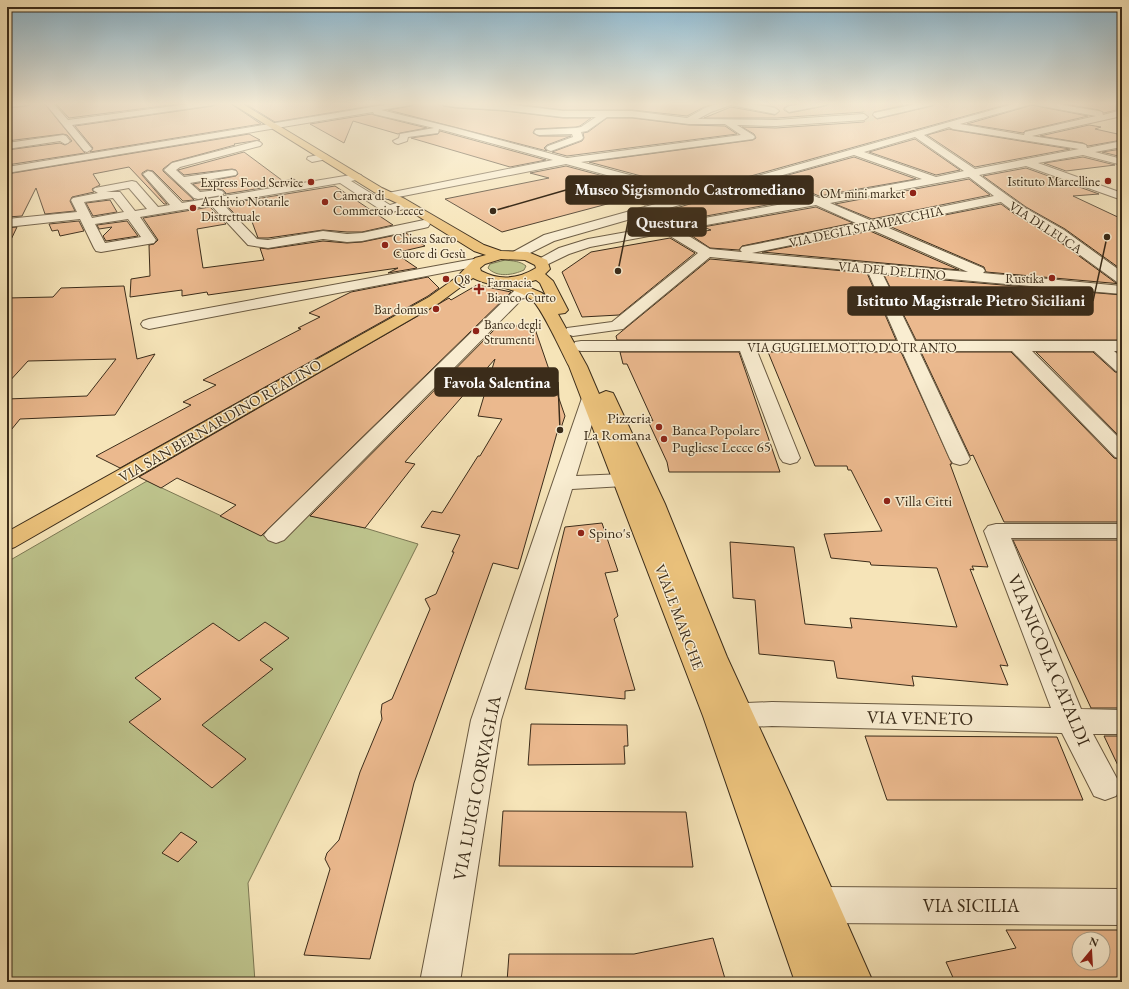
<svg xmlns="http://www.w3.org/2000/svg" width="1129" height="989" viewBox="0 0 1129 989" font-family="'EB Garamond',serif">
<rect width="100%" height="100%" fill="#f6e4b8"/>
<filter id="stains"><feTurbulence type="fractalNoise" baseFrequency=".005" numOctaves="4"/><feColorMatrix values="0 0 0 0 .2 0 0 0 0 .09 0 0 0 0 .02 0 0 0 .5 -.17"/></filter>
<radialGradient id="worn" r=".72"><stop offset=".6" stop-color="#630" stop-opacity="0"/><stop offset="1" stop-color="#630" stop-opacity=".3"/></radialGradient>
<g fill="#bec48d" stroke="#7c7854">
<path d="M505 260C513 261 520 261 526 266L524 270C513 275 497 278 488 268L490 264Z"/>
<polygon points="147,481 279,543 307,515 365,528 418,544 248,883 255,982 7,982 7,562"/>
</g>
<g fill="#ebb98e" stroke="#3b2c1a" fill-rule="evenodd">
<polygon points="32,103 44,103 85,153 7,165 7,150 60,143 65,145 72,141 67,135 63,134 7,141 7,108 27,106"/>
<polygon points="55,103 186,103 69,118"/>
<polygon points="218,103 230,103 261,124 90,152 93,148 75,126 213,106"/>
<polygon points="244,103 389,103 275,122"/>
<polygon points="416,103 441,103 443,106 456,108 504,111 563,118 591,118 580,126 576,127 535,129 533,133 539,136 571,136 547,145 544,148 547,151 388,110 411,106"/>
<polygon points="507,103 716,103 704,107 687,116 632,110 563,110"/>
<polygon points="753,103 801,103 789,105 784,108 784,110 789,113 825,106 830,103 914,103 874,112 872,115 877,119 932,106 937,103 1012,103 697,191 589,162 753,140 756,138 754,134 742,127 776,128 864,122 870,117 864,112 776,118 704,118 731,107 775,115 780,111 775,107"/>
<polygon points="1058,103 1115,103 1116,110 1104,113 1099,110"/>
<polygon points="1031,105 1088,116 1025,131 1023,133 967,124 1029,106"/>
<polygon points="372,114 374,115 427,128 400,133 398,134 353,121 344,143 310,124"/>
<polygon points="607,118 632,118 689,125 725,126 737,134 567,156 552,152 582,141 584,138 583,133 588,132"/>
<polygon points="1089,125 1101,127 1095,129 1122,135 1122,140 1088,146 1083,143 1040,136"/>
<polygon points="949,129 953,130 1070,149 975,167 927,135"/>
<polygon points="440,131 546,160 510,167 411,138 438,134"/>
<polygon points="249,134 260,140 234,144 235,145 172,162 163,169 163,171 194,200 183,201 153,171 147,170 142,173 142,175 167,204 164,204 129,167 93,174 100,185 92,189 94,192 72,197 70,201 75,211 45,214 36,188 22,216 7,217 7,174"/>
<polygon points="915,139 960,170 936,175 869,152"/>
<polygon points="1122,149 1122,157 1102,152"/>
<polygon points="244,152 283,181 294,179 298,182 225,194 226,193 223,190 218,189 200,190 193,184 236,176 238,174 236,170 232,169 184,175 178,170"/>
<polygon points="854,157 916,179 819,196 777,178"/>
<polygon points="1083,157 1115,165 1066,171 1044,163"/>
<polygon points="566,166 678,196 645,205 626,199 502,232 445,199 549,178 530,173"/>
<polygon points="1026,168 1099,194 1073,196 1122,219 1122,270 1065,229 1026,207 983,176"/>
<polygon points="969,179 990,195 872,219 835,204"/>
<polygon points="761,183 800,199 684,220 662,212 704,200 707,198"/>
<polygon points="335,186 393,225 362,232 347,232 323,230 268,238 258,238 251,219 242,221 225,204"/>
<polygon points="110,200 117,212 93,216 86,203"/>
<polygon points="1001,204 1016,215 1053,237 1116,283 1122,284 986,272 984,267 889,226"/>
<polygon points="210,207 226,224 197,229 203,268 264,260 260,248 268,249 323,241 347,243 362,242 406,233 425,246 395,253 417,268 388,273 398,268 208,295 207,292 182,296 182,290 130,297 131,279 150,276 149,245 154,244 158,240 143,218"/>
<polygon points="816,207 853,223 742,246 739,250 710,248 689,234 711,230 703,227"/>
<polygon points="79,221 84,231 60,236 58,230 52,231 49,224"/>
<polygon points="127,221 138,236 106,241 103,236 112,227 99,229 97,225"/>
<polygon points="17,227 7,248 7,228"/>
<polygon points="870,231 959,270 762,252"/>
<polygon points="670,238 695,253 619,315 582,317 562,272 591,252"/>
<polygon points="710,259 867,273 896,340 617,340 616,336"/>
<polygon points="884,275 1122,295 1122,340 916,340"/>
<polygon points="428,277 439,288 428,296 120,468 96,456 191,405 183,402 216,385 203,380 301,329 298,328 320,317 309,313 351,292"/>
<polygon points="477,285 511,292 261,536 220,516 236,505 177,478 161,488 139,477 449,298 451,300"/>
<polygon points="124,286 137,359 155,354 115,415 20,419 7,435 7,399 87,396 116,359 28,361 7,384 7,298 53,297 61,288"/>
<polygon points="498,326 534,326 565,416 559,434 557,433 518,569 493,563 414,783 370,959 304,955 330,869 325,859 327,853 339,840 360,772 382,719 381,712 382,704 392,699 430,609 425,599 436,594 454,552 452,552 460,535 421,527 432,511 442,513 478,456 480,456 502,419 478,416 495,359 405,462 415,464 365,528 310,516"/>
<polygon points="620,352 739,352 780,472 669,472 667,462 648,421 653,421 627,364 623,364"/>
<polygon points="768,352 901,352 952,464 950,464 988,567 972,566 974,570 970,569 1008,666 1000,665 1008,685 912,676 914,686 837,678 834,661 759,654 755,600 733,598 730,542 794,547 805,624 852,628 850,618 957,627 937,568 871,565 870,562 831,558 824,534 882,531 851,470 848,470 847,466 815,466"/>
<polygon points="921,352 1011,352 1114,458 1122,460 1122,522 1004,522 973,455 970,456"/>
<polygon points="1036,352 1093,352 1115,372 1122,373 1122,439"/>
<polygon points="602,523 618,571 605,573 618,616 614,619 635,690 625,691 625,699 525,689 565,527"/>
<polygon points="1013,540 1122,540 1122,708 1091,708"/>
<polygon points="265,622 289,638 260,660 273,669 202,725 246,759 212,788 129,722 161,699 135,678 213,623 239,641"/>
<polygon points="531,724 627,725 628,746 624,746 625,764 528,765"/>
<polygon points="865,736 1057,737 1083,800 887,800"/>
<polygon points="1104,736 1122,736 1122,774"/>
<polygon points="503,811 686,812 693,867 499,866"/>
<polygon points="181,832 197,842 178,862 162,853"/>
<path d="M1006 930H1122V982H955L946 962 1016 948ZM1079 939H1103V963H1079Z"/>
<polygon points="713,938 726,982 507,982 509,954 634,954"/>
</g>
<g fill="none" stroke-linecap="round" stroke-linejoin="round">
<polyline stroke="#d1bf98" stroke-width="10" stroke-dasharray="10 4.5" stroke-linecap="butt" points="864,117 877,115"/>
<defs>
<g id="minor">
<polygon points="7,103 31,103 27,105 7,107"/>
<polygon points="45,103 53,103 68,120 196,103 217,103 213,105 72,125 92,149 87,152 84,151"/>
<path d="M397 103H415L411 105 381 110 455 128 567 158 741 135 725 124H689L632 117H607L587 131 581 132 583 138 581 140 551 151 548 150 546 148 548 146 573 137 572 134 539 135 536 134 534 132 536 130 576 128 581 127 596 117H563L504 110 456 107 443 105 442 103 504 104 563 111H632L687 118 705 108 721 103H745L775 108 779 111 775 114 731 105 711 112 698 119 776 120 864 114 868 117 864 120 776 126 737 125 753 135 755 137 753 139 581 162 697 193 1017 103H1030L1029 105 960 124 1024 135 1025 132 1096 116 1035 105 1031 103H1049L1099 111 1102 112 1103 115 1122 110V116L1032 136 1083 144 1086 145 1087 148 1122 141V147L1095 152 1122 159V165L1083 155 1038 163 1122 193V200L1026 166 979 175 1025 208 1064 230 1122 272V283L1117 282 1054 236 1017 214 1001 202 884 226 983 268 985 271 983 273 1122 286V294L882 273 915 341H1122V351H1114L1122 358V372L1116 371 1094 351H1032L1122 441V459L1115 457 1012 351H919L970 459 967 463 960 465 953 463 950 459 902 351H757L800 458 797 462 790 464 783 462 780 458 740 351H581L575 350 573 346 575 342 581 341H898L868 272 710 257 623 329 573 336 567 334 565 331 567 328 612 322 698 253 665 233 590 247 569 254 542 267 537 266 535 263 537 260 559 248 588 239 805 200 761 181 706 197 704 199 697 200 554 241 518 259 513 258 511 255 513 252 544 235 684 196 566 164 388 199 384 198 382 196 384 194 388 193 553 160 439 129 438 133 408 137 407 141 398 144 395 143 393 141 399 138 400 134 434 128 374 114 373 112 7 173V167ZM949 127 953 129 1079 149 975 169 924 135ZM915 137 964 171 936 177 864 152ZM854 155 922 179 819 198 772 178ZM969 177 994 196 872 221 830 203ZM816 205 858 224 747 246 742 247 740 250 742 252 710 249 679 230ZM870 229 968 272 752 253Z"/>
<polygon points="811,103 829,103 825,105 789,112 785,109 789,106"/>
<polygon points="921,103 936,103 932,105 877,118 873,115 874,113"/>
<polygon points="63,135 66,136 70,141 68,143 65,144 60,141 7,149 7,143"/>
<polygon points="257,141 260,142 262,144 260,146 180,167 176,170 184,177 232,170 236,171 237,173 236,175 190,183 200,192 218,190 222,191 224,193 222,195 198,199 194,198 164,170 172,163"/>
<polygon points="323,154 327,155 328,157 327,159 312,162 307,159 308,157"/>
<path d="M148 171 152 172 182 203 357 174 361 175 362 177 361 179 351 181 390 205 400 202 404 203 406 206 404 209 388 213 384 212 340 183 222 203 257 239 268 240 323 231 347 234 362 233 424 220 428 221 430 224 428 227 424 228 362 241 347 242 323 239 268 248 248 245 211 205 140 217 156 240 154 243 101 252 96 251 94 248 80 219 7 227V219L77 212 71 200 73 198 98 193 93 190 95 188 132 181 136 182 158 207 170 205 143 174ZM129 188 147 209 135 211 120 192H106ZM113 198 124 212 92 218 84 202ZM128 219 141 237 105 243 95 224Z"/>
<polygon points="474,259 479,260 481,263 479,266 149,329 143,327 141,324 143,321 149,319"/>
<polygon points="525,286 530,287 532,290 525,296 284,540 276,543 268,540 264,535 268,530 515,290"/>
<polygon points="591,392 598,394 600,398 576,476 624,474 632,475 635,480 632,485 624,486 572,489 501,720 460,982 420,982 471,720 582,398 584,394"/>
<polygon points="996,524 1122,524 1122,538 1011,538 1081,709 1122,710 1122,734 1093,734 1121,786 1116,796 1105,800 1094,796 1062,733 772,726 723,728 712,725 708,716 712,707 723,704 772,702 1051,708 984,531 988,526"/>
<polygon points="821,887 1122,889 1122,925 821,923 808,918 803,905 808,892"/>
</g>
<path id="major" d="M231 103H241L382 188 405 199 484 245 501 251 528 252 547 260 550 269 545 274 553 281 568 310 565 313 558 314 587 366 599 394 606 391 613 393 615 397 665 504 727 657 789 792 873 982H795L703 716 569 366C562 353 541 306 531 299 514 287 491 287 473 278L439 303 15 547 7 550V532L429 297 457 277 475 258 486 255 474 251 397 203 374 192ZM501 259 525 260 535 265 536 268C518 279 500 281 481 271L480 268 485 264ZM536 280 540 283 548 300 542 293 521 284Z"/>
</defs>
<use href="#minor" stroke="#6a5a42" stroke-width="2"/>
<use href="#major" stroke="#3b2c1a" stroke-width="2"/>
<use href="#minor" fill="#f9edd1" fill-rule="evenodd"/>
<use href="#major" fill="#ebc27c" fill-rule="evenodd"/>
</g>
<linearGradient id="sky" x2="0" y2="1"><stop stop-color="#8ab8d2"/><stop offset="0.43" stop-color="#fbf3df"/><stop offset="1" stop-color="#fbf3df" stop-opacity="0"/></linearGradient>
<rect width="1129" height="241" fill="url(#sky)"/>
<g fill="#8f2418" stroke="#f9edd1" stroke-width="1.5">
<circle cx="1108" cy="181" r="4"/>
<circle cx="311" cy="182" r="4"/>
<circle cx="913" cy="193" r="4"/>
<circle cx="325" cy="202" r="4"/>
<circle cx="193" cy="208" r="4"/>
<circle cx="385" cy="245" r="4"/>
<circle cx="1052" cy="278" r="4"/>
<circle cx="446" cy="279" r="4"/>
<path d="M477 283h4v4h4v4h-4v4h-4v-4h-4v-4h4z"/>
<circle cx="436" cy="309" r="4"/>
<circle cx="476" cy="331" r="4"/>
<circle cx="659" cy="427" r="4"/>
<circle cx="664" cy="439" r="4"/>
<circle cx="887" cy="501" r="4"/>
<circle cx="581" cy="533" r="4"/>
</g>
<g text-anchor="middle" stroke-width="3" stroke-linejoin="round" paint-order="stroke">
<g font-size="13" fill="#3b2c1a" stroke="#f9edd1" text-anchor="start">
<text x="1100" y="186" text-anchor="end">Istituto Marcelline</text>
<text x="303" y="187" text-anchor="end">Express Food Service</text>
<text x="905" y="198" text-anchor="end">OM mini market</text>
<text x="333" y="200">Camera di<tspan x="333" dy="15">Commercio Lecce</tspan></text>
<text x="201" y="206">Archivio Notarile<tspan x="201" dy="15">Distrettuale</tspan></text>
<text x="393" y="243">Chiesa Sacro<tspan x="393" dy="15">Cuore di Gesù</tspan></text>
<text x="1044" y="283" text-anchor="end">Rustika</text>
<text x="454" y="284">Q8</text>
<text x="487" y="287">Farmacia<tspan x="487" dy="15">Bianco-Curto</tspan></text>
<text x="428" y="314" text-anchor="end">Bar domus</text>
<text x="484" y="329">Banco degli<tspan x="484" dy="15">Strumenti</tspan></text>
</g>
<g font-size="13" fill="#3b2c1a" stroke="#f9edd1">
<text transform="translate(866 226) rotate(-12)" y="5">VIA DEGLI STAMPACCHIA</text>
<text transform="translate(1046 227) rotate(33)" y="5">VIA DI LEUCA</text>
<text transform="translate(892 270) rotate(5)" y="5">VIA DEL DELFINO</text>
<text x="852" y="352">VIA GUGLIELMOTTO D'OTRANTO</text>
</g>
<g font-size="15" fill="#3b2c1a" stroke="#f9edd1" text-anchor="start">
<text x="651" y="423" text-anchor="end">Pizzeria<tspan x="651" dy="17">La Romana</tspan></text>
<text x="672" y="435">Banca Popolare<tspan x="672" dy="17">Pugliese Lecce 65</tspan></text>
<text x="895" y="506">Villa Citti</text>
<text x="589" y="538">Spino's</text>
</g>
<g font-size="15" fill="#3b2c1a" stroke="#f9edd1">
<text transform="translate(220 421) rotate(-30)" y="5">VIA SAN BERNARDINO REALINO</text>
<text transform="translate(679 617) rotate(69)" y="5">VIALE MARCHE</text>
</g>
<g font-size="18" fill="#3b2c1a" stroke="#f9edd1">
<text transform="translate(1049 660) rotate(67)" y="6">VIA NICOLA CATALDI</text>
<text transform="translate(920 718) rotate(1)" y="6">VIA VENETO</text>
<text transform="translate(477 788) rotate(-79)" y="6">VIA LUIGI CORVAGLIA</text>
<text x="971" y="912">VIA SICILIA</text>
</g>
</g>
<path fill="none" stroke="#3b2c1a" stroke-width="1.5" d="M493 211L566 190M618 271L628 222M1107 237L1093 301M560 430L558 382"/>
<g fill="#3b2c1a" stroke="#f9edd1" stroke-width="1.5">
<circle cx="493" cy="211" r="4"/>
<circle cx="618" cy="271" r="4"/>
<circle cx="1107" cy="237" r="4"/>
<circle cx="560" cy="430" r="4"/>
</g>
<g fill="#3b2c1a" stroke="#3b2c1a" stroke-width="1.5">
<rect x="566" y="176" width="247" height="28" rx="4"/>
<rect x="628" y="208" width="78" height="28" rx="4"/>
<rect x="848" y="287" width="245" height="28" rx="4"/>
<rect x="435" y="368" width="123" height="28" rx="4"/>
</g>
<g font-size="16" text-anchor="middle" font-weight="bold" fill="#fff">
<text x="690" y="195">Museo Sigismondo Castromediano</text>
<text x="667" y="228">Questura</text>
<text x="971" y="306">Istituto Magistrale Pietro Siciliani</text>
<text x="497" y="388">Favola Salentina</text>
</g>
<rect width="1129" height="989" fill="none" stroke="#f6e4b8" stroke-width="24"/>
<rect x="8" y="8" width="1113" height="973" fill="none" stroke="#3b2c1a" stroke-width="2"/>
<rect x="12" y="12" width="1105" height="965" fill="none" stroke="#3b2c1a"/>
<g transform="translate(1091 951) rotate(18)"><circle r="19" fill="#f9edd1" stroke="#ada088"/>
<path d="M0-3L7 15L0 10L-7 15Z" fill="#8f2418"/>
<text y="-6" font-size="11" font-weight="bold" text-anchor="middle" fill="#3b2c1a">N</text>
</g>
<rect width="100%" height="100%" filter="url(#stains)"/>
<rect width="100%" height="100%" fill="url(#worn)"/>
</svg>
